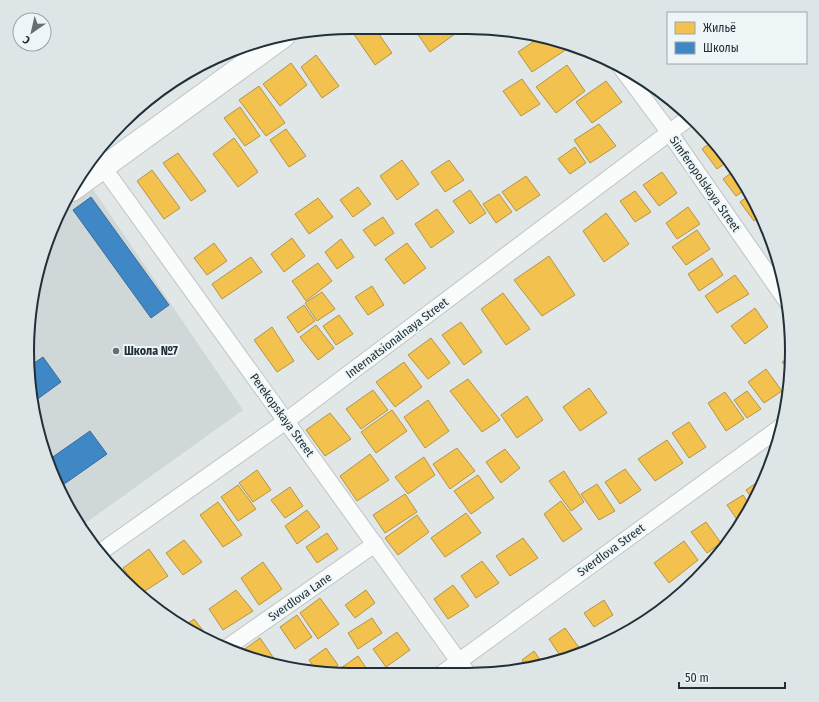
<svg xmlns="http://www.w3.org/2000/svg" width="819" height="702" viewBox="0 0 819 702" font-family="'Fira Sans Condensed',sans-serif">
<rect width="100%" height="100%" fill="#e1e6e6"/>
<polygon fill="#cfd7d8" points="92,188 243,410 80,527 44,455 30,393 30,308 52,227 60,211"/>
<g fill="#f2c14e" stroke="#b39547">
<polygon points="349,27 374,27 392,53 375,65"/>
<polygon points="423,28 457,29 459,31 430,52 417,33"/>
<polygon points="539,38 565,46 567,49 532,72 518,52"/>
<polygon points="316,55 339,86 322,98 301,67"/>
<polygon points="291,63 307,85 280,106 263,84"/>
<polygon points="567,65 585,91 556,113 536,87"/>
<polygon points="522,79 540,104 521,116 503,91"/>
<polygon points="606,81 622,102 592,123 576,102"/>
<polygon points="259,86 285,123 266,136 239,100"/>
<polygon points="658,90 665,94 672,100 668,103"/>
<polygon points="240,107 260,136 245,146 224,118"/>
<polygon points="599,124 616,146 590,163 574,140"/>
<polygon points="286,129 306,156 289,167 270,140"/>
<polygon points="234,138 258,172 238,187 213,154"/>
<polygon points="714,140 728,161 717,169 702,149"/>
<polygon points="575,147 586,163 570,174 558,159"/>
<polygon points="178,153 206,191 191,201 163,163"/>
<polygon points="402,160 419,184 397,200 380,176"/>
<polygon points="449,160 464,180 445,192 431,172"/>
<polygon points="152,170 180,208 164,219 137,181"/>
<polygon points="735,170 748,188 736,196 723,179"/>
<polygon points="662,172 677,193 659,206 643,185"/>
<polygon points="526,176 540,195 516,211 502,192"/>
<polygon points="358,187 371,204 353,217 340,200"/>
<polygon points="470,190 486,213 470,224 453,201"/>
<polygon points="635,191 651,212 635,222 620,201"/>
<polygon points="499,194 512,212 496,223 483,204"/>
<polygon points="751,194 761,216 754,221 740,202"/>
<polygon points="318,198 333,217 309,234 295,214"/>
<polygon points="688,207 700,224 677,239 666,223"/>
<polygon points="437,209 454,232 431,248 415,224"/>
<polygon points="606,213 629,244 604,262 583,231"/>
<polygon points="383,217 394,233 375,246 363,230"/>
<polygon points="697,230 710,249 686,265 672,247"/>
<polygon points="770,237 776,253 774,254 765,240"/>
<polygon points="292,238 305,256 284,272 271,254"/>
<polygon points="341,239 354,257 337,269 325,252"/>
<polygon points="214,243 227,261 207,275 194,258"/>
<polygon points="407,243 426,268 404,284 385,259"/>
<polygon points="549,256 575,295 542,316 514,280"/>
<polygon points="251,257 262,272 222,299 212,284"/>
<polygon points="712,258 723,275 699,291 688,274"/>
<polygon points="318,263 332,281 306,301 292,281"/>
<polygon points="735,275 749,294 717,313 705,296"/>
<polygon points="372,286 384,305 368,315 355,297"/>
<polygon points="322,292 335,309 317,321 305,303"/>
<polygon points="503,293 530,329 506,345 481,309"/>
<polygon points="304,305 315,321 298,333 287,317"/>
<polygon points="755,308 768,327 745,344 731,326"/>
<polygon points="339,315 353,334 336,345 323,326"/>
<polygon points="461,322 482,352 464,365 442,335"/>
<polygon points="316,325 334,348 318,360 300,337"/>
<polygon points="272,327 294,361 277,372 254,340"/>
<polygon points="431,338 450,363 428,379 408,355"/>
<polygon points="791,356 791,373 782,362"/>
<polygon points="404,362 422,387 395,407 376,382"/>
<polygon points="766,369 782,391 764,403 748,382"/>
<polygon points="468,379 500,420 482,432 450,391"/>
<polygon points="589,388 607,413 580,431 563,407"/>
<polygon points="373,390 388,410 361,429 346,409"/>
<polygon points="747,391 761,409 747,418 734,400"/>
<polygon points="725,392 744,419 726,431 708,403"/>
<polygon points="527,396 543,420 517,438 501,415"/>
<polygon points="428,400 449,431 425,448 404,417"/>
<polygon points="392,410 407,431 376,453 361,432"/>
<polygon points="330,413 351,439 325,456 306,430"/>
<polygon points="689,422 706,447 689,458 672,433"/>
<polygon points="667,440 683,463 655,481 638,459"/>
<polygon points="457,448 475,471 450,489 433,464"/>
<polygon points="505,449 520,468 501,483 486,462"/>
<polygon points="370,454 389,480 357,501 340,476"/>
<polygon points="424,457 435,475 408,494 395,477"/>
<polygon points="625,469 641,490 620,504 605,482"/>
<polygon points="257,470 271,490 253,502 239,483"/>
<polygon points="564,471 584,502 571,511 549,481"/>
<polygon points="478,475 494,498 471,514 454,491"/>
<polygon points="759,481 762,485 754,501 746,490"/>
<polygon points="597,484 615,511 599,520 581,494"/>
<polygon points="238,485 256,509 238,521 221,497"/>
<polygon points="290,487 303,506 285,518 271,500"/>
<polygon points="405,494 417,512 385,533 373,515"/>
<polygon points="743,495 751,507 740,524 727,505"/>
<polygon points="561,501 582,529 563,542 544,514"/>
<polygon points="218,502 242,535 223,547 200,515"/>
<polygon points="307,510 320,527 297,544 285,526"/>
<polygon points="466,513 481,533 445,557 431,538"/>
<polygon points="417,515 429,532 398,555 385,538"/>
<polygon points="706,522 721,543 707,553 691,532"/>
<polygon points="327,533 338,549 317,563 306,547"/>
<polygon points="523,538 538,558 510,576 496,556"/>
<polygon points="184,540 202,562 183,575 166,553"/>
<polygon points="684,541 698,560 669,583 654,563"/>
<polygon points="149,549 168,576 142,593 123,568"/>
<polygon points="482,561 499,583 476,598 461,576"/>
<polygon points="263,562 282,589 259,605 241,578"/>
<polygon points="453,585 469,606 448,619 434,599"/>
<polygon points="236,590 253,611 223,630 209,609"/>
<polygon points="366,590 375,603 355,618 345,605"/>
<polygon points="320,598 339,624 318,639 300,613"/>
<polygon points="604,600 613,615 594,627 584,613"/>
<polygon points="297,615 312,637 295,649 280,627"/>
<polygon points="372,618 382,633 358,649 348,633"/>
<polygon points="194,619 208,637 205,639 183,627"/>
<polygon points="565,628 580,649 563,660 549,639"/>
<polygon points="397,632 410,650 386,667 373,649"/>
<polygon points="260,638 275,660 271,664 245,656 242,651"/>
<polygon points="326,648 338,665 328,673 317,672 309,660"/>
<polygon points="534,651 543,664 526,667 522,660"/>
<polygon points="358,656 371,675 346,675 341,668"/>
</g>
<g fill="#3f88c5" stroke="#366d9b">
<polygon points="91,197 169,305 151,318 73,210"/>
<polygon points="43,357 61,382 32,403 30,393 30,366"/>
<polygon points="90,431 107,454 60,487 47,461"/>
</g>
<g fill="none" stroke-linecap="round" stroke-linejoin="round">
<defs>
<g id="street">
<polyline points="620,66 669,132 788,303"/>
<polyline points="95,156 468,674"/>
<polyline points="99,553 286,421 690,117"/>
<polyline points="225,649 375,544"/>
<polyline points="440,675 782,426"/>
</g>
<polyline id="secondary" points="72,190 284,36"/>
</defs>
<use href="#street" stroke="#c0c4c5" stroke-width="18"/>
<use href="#secondary" stroke="#bfc4c5" stroke-width="24"/>
<use href="#street" stroke="#fafbfb" stroke-width="16"/>
<use href="#secondary" stroke="#fafbfb" stroke-width="22"/>
</g>
<circle fill="#646f75" stroke="#eef5f6" stroke-width="1.5" cx="116" cy="351" r="4"/>
<g text-anchor="middle" stroke-width="4" stroke-linejoin="round" paint-order="stroke">
<g font-size="12" fill="#202f38" stroke="#eef5f6">
<text transform="translate(705 184) rotate(55)" y="4">Simferopolskaya Street</text>
<text transform="translate(397 338) rotate(-37)" y="4">Internatsionalnaya Street</text>
<text transform="translate(282 415) rotate(54)" y="4">Perekopskaya Street</text>
<text transform="translate(611 550) rotate(-36)" y="4">Sverdlova Street</text>
<text transform="translate(300 597) rotate(-35)" y="4">Sverdlova Lane</text>
</g>
<g font-size="12" font-weight="bold" fill="#202f38" stroke="#eef5f6" text-anchor="start">
<text x="124" y="355">Школа №7</text>
</g>
</g>
<path d="M0 0H819V702H0ZM351 34H468A317 317 0 0 1 785 351V351A317 317 0 0 1 468 668H351A317 317 0 0 1 34 351V351A317 317 0 0 1 351 34Z" fill="#dee5e7" fill-rule="evenodd"/>
<path fill="none" stroke="#202f38" stroke-width="2" d="M351 34H468A317 317 0 0 1 785 351V351A317 317 0 0 1 468 668H351A317 317 0 0 1 34 351V351A317 317 0 0 1 351 34Z"/>
<rect x="667" y="12" width="140" height="52" fill="#eef5f6" stroke="#9ca6aa"/>
<rect x="675" y="22" width="20" height="12" fill="#f2c14e" stroke="#9ca6aa"/>
<text x="703" y="32" font-size="12" fill="#202f38">Жильё</text>
<rect x="675" y="42" width="20" height="12" fill="#3f88c5" stroke="#9ca6aa"/>
<text x="703" y="52" font-size="12" fill="#202f38">Школы</text>
<g transform="translate(32 32) rotate(214)"><circle r="19" fill="#eef5f6" stroke="#9ca6aa"/>
<path d="M0-3L7 15L0 10L-7 15Z" fill="#646f75"/>
<text y="-6" font-size="11" font-weight="bold" text-anchor="middle" fill="#202f38">С</text>
</g>
<path d="M679 682v6h106v-6" fill="none" stroke="#202f38" stroke-width="2"/>
<text x="685" y="682" font-size="12" fill="#202f38" stroke="#eef5f6" stroke-width="3" paint-order="stroke">50 m</text>
</svg>
